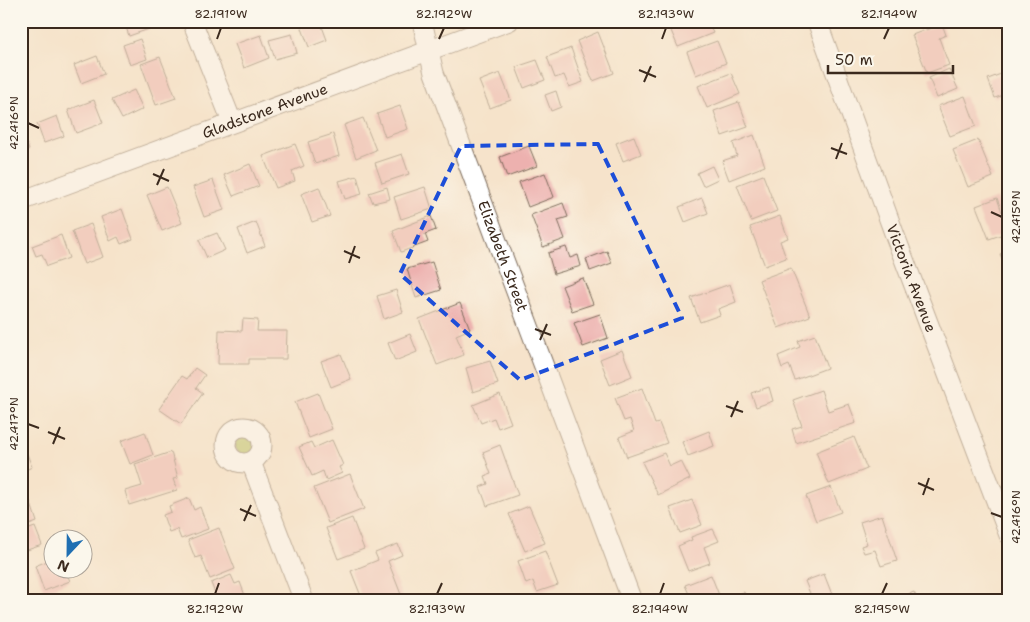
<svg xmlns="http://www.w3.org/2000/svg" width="1030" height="622" viewBox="0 0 1030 622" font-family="'Shantell Sans',sans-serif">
<rect width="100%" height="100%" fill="#fbf7ec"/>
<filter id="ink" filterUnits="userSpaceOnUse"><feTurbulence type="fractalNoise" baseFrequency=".02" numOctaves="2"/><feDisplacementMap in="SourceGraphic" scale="10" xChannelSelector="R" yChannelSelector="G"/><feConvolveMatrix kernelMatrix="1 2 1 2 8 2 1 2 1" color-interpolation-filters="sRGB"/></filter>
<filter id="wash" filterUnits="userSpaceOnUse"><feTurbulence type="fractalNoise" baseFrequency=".0096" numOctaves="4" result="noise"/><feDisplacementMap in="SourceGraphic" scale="20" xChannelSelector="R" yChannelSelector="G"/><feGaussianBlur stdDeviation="1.12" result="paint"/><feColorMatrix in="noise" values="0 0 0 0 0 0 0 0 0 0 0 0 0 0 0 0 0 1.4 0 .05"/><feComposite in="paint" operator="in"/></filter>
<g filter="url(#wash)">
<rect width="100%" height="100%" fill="#f6e3cb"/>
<circle fill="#b6c264" stroke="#787641" cx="245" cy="445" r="10"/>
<g id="blocks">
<g fill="#edb1af">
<polygon points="124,21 146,21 149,29 129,36"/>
<polygon points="305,21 320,21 327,40 309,47 300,23"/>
<polygon points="679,21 708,21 713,33 678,47 669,26"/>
<polygon points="942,24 946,35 939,38 949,65 927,73 912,35"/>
<polygon points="598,32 614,73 593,81 577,41"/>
<polygon points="292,34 297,53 275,59 269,40"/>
<polygon points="261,35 269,58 244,68 235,44"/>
<polygon points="140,39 147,59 130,65 123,45"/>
<polygon points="717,41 726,63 696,75 687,52"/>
<polygon points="571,48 583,82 569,87 564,75 555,78 547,57"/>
<polygon points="97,56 104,74 81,83 74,65"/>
<polygon points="160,57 176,98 156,105 141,64"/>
<polygon points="537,60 545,80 524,88 516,67"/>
<polygon points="949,69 958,89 937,98 929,78"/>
<polygon points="1006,72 1009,78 1009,93 995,98 988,79"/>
<polygon points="500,73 511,100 490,108 479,81"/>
<polygon points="731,73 740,94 707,108 698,86"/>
<polygon points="134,90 143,109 122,119 112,100"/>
<polygon points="556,91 561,107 551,111 545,95"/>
<polygon points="965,96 976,126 950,136 938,106"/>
<polygon points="94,100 103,123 76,133 68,110"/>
<polygon points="739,102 748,127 722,136 714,111"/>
<polygon points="400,106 408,129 385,137 377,114"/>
<polygon points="57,116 64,136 44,143 37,124"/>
<polygon points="363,118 376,150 356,158 344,125"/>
<polygon points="21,129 29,150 21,153"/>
<polygon points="333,134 339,156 315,164 308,142"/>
<polygon points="754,135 765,166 729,180 722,161 737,156 733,143"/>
<polygon points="634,136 641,154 623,161 616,143"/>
<polygon points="978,140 993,177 968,187 953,150"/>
<polygon points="295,144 304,166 292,171 295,181 276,188 263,156"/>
<polygon points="529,146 537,166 507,177 500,157"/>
<polygon points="402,154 409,174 382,183 375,163"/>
<polygon points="250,164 259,186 233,196 224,175"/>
<polygon points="712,166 718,179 703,186 697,173"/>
<polygon points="545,173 554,197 528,207 519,182"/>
<polygon points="763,175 777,211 751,221 737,185"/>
<polygon points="357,176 362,194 345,199 339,181"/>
<polygon points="213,180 224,210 204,217 193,187"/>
<polygon points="167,187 182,223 162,231 147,195"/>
<polygon points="319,187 330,216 312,222 301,194"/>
<polygon points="387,187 390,199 373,203 369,193"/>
<polygon points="425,187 432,209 401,219 394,197"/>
<polygon points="702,198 708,213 685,222 679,207"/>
<polygon points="997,198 1002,212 1007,211 1009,215 1009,232 989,239 976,206"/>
<polygon points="563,203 568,217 558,220 565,239 543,247 531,215"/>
<polygon points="122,209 133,239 121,244 118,237 110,241 101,217"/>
<polygon points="431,216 436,230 425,234 428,242 401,252 393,231"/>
<polygon points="780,216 788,238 780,241 786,258 765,266 750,227"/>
<polygon points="256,222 265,246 247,253 238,229"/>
<polygon points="91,224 103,257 84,264 72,231"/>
<polygon points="217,233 225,250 207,258 199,240"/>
<polygon points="61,235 69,258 47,266 42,254 36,256 32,246"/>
<polygon points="566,247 570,258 578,255 581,266 554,274 548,253"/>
<polygon points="607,251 612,263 590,271 586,259"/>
<polygon points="1009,251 1009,275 1000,254"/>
<polygon points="432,262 441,290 416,298 407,269"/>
<polygon points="791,268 810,316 778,328 759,280"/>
<polygon points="583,278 593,304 572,311 562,286"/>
<polygon points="730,284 736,302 718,309 720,315 700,322 691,298"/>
<polygon points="396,290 403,312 384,319 377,296"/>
<polygon points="460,303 470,329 456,335 464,355 437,365 419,319"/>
<polygon points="600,314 608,338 583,347 574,323"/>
<polygon points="243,319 258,320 257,331 287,331 286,359 249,359 249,364 218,364 219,330 242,331"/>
<polygon points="410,334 417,352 395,361 388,343"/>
<polygon points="815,335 827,368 795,380 789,365 782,368 778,356 800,347 798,341"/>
<polygon points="622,350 632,376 610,385 600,359"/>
<polygon points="341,354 351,379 331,387 321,361"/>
<polygon points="490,361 498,384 473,392 466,368"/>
<polygon points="195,368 205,375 196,388 203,393 181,424 159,409 182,376 187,379"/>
<polygon points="769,387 773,401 756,407 751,393"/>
<polygon points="642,388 655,424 659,423 667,443 627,457 619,437 634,431 630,419 624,421 615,398"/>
<polygon points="821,390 828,411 849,404 856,423 796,443 792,429 802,426 793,400"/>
<polygon points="318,393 332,429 309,438 295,402"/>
<polygon points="500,394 511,423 498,428 494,418 481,423 473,405"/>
<polygon points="709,431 714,446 688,456 682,442"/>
<polygon points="145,432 153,455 130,464 121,441"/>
<polygon points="854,437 867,469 829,484 816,452"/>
<polygon points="332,440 343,465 339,467 342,473 326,480 323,471 312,476 299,447 311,442 314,448"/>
<polygon points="500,445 518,495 487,506 480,487 488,484 485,476 491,474 483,452"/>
<polygon points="171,452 178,478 173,479 177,490 129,505 125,491 142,486 135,464"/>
<polygon points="664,453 670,466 681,461 690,479 658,495 642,462"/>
<polygon points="27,454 32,467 21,472 21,457"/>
<polygon points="350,474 364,509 328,523 314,488"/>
<polygon points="831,487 841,512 816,521 806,496"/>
<polygon points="189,498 194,510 200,507 208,529 181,539 177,529 169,532 163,515 171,512 169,506"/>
<polygon points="692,500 702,525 680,533 670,508"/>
<polygon points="30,501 37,522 21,528 21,504"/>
<polygon points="529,506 545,543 525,551 509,514"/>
<polygon points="882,515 897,561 881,566 875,550 864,553 861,546 867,544 860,522"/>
<polygon points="352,518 364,549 338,559 326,528"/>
<polygon points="35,527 42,545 21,552 21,532"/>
<polygon points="219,528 235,569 210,579 201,556 195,558 188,540"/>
<polygon points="713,529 719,541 704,547 710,563 688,571 678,546 692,540 691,537"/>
<polygon points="398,544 402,555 388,561 402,597 391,601 363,601 351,571 378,560 375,553"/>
<polygon points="545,551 558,585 537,592 533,581 526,584 518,561"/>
<polygon points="52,559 52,570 65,570 70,581 44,591 35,566"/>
<polygon points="824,574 833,597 823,601 813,601 805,581"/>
<polygon points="231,575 235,584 240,582 247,601 218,601 211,583"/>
<polygon points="711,575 719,595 705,601 692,601 685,585"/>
<polygon points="744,592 748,601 723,601"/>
<polygon points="914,592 918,601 891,601"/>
<polygon points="78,594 81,601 60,601"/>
</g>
</g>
</g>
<g filter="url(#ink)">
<use href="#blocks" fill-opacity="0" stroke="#7c6b5b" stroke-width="1"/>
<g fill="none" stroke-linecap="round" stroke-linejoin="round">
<defs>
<g id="minor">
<polyline points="192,21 232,122"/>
<path id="s1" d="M422 21 434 73 632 601"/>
<path id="s2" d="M817 21 894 233 1009 535"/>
<path id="s3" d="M21 201 509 21"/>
<circle cx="244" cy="445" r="18"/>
<polyline points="251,462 304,601"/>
</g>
</defs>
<use href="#minor" stroke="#7c6b5b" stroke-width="21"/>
<use href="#minor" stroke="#fff" stroke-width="19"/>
</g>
</g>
<path d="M0 0H1030V622H0ZM598 144 682 318 520 380 400 274 461 146Z" fill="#f6e3cb" fill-opacity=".55" fill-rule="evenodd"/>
<path fill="none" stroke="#1d4ed8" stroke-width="4" stroke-dasharray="10 6" stroke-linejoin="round" d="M598 144 682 318 520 380 400 274 461 146Z"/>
<path fill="none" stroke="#3b2a1e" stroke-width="2" d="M217 39 221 28M439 39 444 28M662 39 666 28M884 39 889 28M639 70 656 77M644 82 651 66M28 123 39 128M831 148 847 154M836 159 842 143M153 174 169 181M157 185 164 169M991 212 1002 217M344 251 360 258M349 263 355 246M535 329 551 335M540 340 547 324M726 406 743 412M731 417 738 401M28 424 39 428M48 432 65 439M53 444 60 427M918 483 934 490M923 495 929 478M240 509 256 516M991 513 1002 517M244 521 251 505M215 594 219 583M437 594 442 583M660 594 664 583M882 594 887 583"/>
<g text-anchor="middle" stroke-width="5" stroke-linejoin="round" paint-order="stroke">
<g font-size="15" fill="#3b2a1e" stroke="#fbf7ec">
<text dy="5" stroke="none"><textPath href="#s3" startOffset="260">Gladstone Avenue</textPath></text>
<text dy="5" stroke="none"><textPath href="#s1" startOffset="249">Elizabeth Street</textPath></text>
<text dy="5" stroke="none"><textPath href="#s2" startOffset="274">Victoria Avenue</textPath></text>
</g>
</g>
<rect width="1030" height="622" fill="none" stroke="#fbf7ec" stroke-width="55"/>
<g transform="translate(68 554) rotate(202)"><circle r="24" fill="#fbf7ec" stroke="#aea59a"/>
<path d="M0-4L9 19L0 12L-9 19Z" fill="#1f6fb2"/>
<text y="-8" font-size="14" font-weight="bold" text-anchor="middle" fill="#3b2a1e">N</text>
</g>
<path d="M828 65v8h125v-8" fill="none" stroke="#3b2a1e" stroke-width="2.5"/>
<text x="835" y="65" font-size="15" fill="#3b2a1e" stroke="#fbf7ec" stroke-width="4" paint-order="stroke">50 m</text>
<rect x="28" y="28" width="974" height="566" fill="none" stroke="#3b2a1e" stroke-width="2"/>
<g font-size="12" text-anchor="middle" fill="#3b2a1e">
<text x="221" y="18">82.191°W</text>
<text x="444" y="18">82.192°W</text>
<text x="666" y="18">82.193°W</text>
<text x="889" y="18">82.194°W</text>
<text transform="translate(14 123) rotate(-90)" y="4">42.416°N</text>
<text transform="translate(1016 217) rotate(-90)" y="4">42.415°N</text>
<text transform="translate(14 424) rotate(-90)" y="4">42.417°N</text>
<text transform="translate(1016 517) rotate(-90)" y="4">42.416°N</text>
<text x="215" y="613">82.192°W</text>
<text x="437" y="613">82.193°W</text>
<text x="660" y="613">82.194°W</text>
<text x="882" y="613">82.195°W</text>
</g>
</svg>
